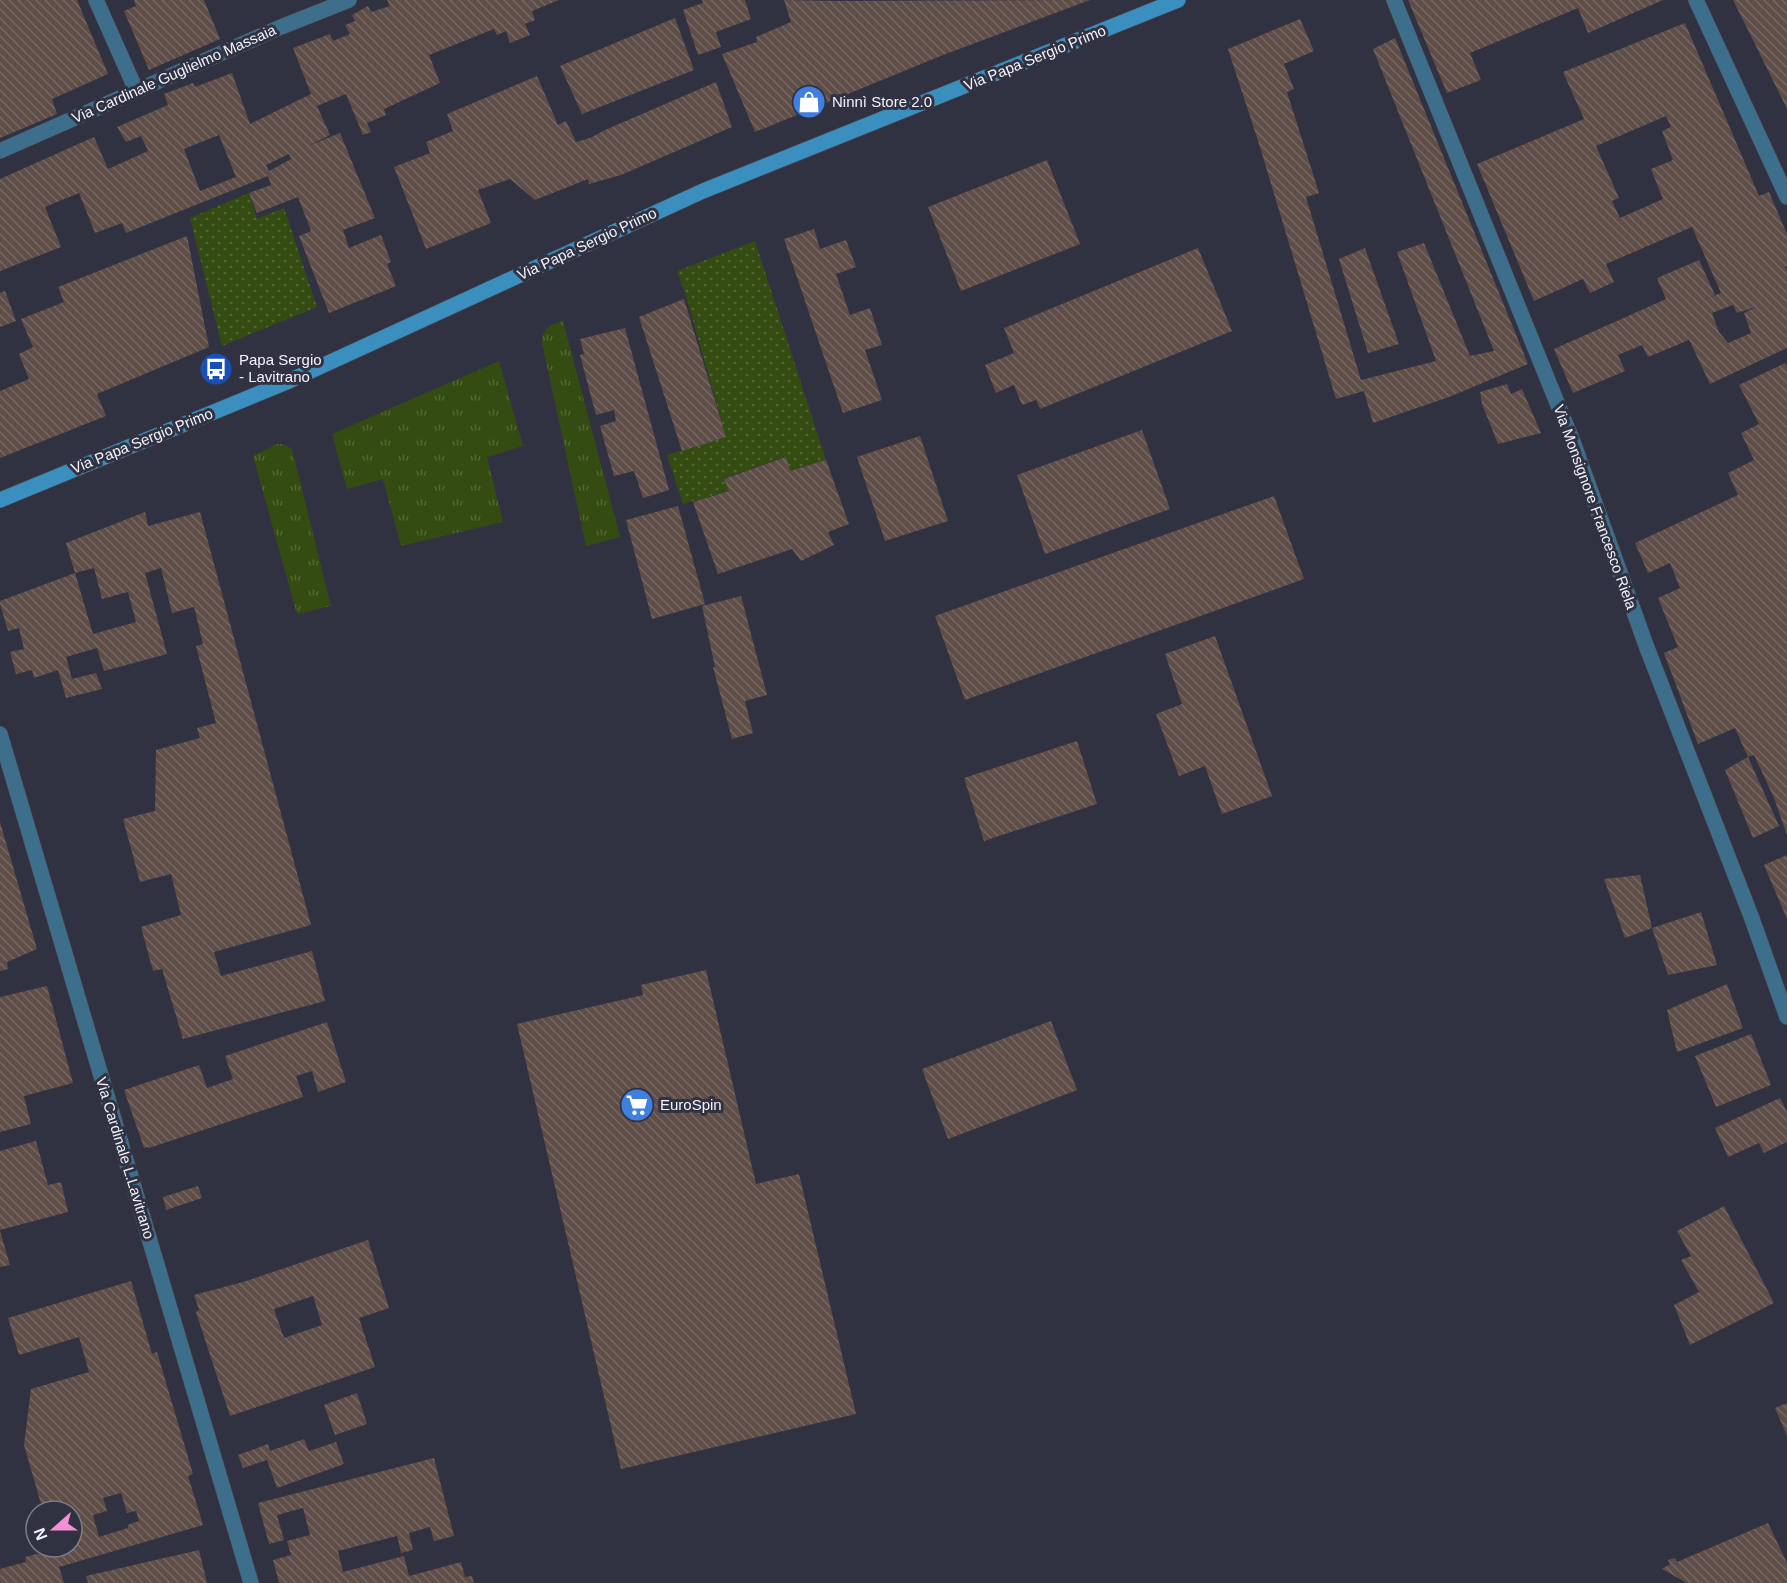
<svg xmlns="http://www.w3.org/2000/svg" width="1787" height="1583" viewBox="0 0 1787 1583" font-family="Helvetica,sans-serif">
<defs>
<pattern id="grass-tufts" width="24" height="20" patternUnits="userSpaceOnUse" patternTransform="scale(1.5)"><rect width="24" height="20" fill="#344c11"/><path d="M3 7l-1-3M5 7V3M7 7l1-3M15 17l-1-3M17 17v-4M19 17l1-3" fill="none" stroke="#526635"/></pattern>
<pattern id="garden-dots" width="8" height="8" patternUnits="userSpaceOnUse" patternTransform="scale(1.5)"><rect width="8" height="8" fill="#344c11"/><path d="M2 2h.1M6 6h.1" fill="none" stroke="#526635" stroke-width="1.8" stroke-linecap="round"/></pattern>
<pattern id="building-back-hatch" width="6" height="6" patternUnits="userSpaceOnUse" patternTransform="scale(1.5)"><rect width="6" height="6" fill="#5f4d48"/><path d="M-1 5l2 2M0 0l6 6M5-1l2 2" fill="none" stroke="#766763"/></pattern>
</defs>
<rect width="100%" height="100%" fill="#313241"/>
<g fill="url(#grass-tufts)">
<path d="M563 321 620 537 586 546 542 343C542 328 550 325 563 321Z"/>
<polygon points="499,361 523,446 487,457 503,522 401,546 383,479 347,489 332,434"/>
<polygon points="277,444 283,444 292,449 331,606 297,614 253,456"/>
</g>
<g fill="url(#garden-dots)">
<polygon points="249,193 257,219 284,208 317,307 222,346 190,218"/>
<polygon points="755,241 826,460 790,471 785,457 724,478 729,491 683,504 667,455 726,437 686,296 677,271"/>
</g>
<g fill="url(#building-back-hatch)" fill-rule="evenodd">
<polygon points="0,0 77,0 108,74 52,99 57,114 0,138"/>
<polygon points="134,0 204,0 220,39 149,70 124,11 136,6"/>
<path d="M387 0H559L532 11 535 20 525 24 530 35 510 43 506 31 497 35 494 29 429 55 440 83 384 109 386 115 367 123 371 132 363 135 346 94 317 106 330 135 308 146 340 133 375 218 343 230 349 248 381 235 391 262 387 264 396 286 329 313 299 236 311 231 298 197 257 213 249 193 271 185 268 176 126 233 122 223 95 233 79 193 45 207 61 247 0 271V179L94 137 108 169 148 151 141 136 126 142 117 127 168 105 164 94 193 83 195 87 232 73 250 124 311 94 293 48 330 34 333 41 350 34 345 25 355 21 352 15 368 6 371 12 390 6ZM219 135 236 177 200 191 184 149ZM289 154 291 159 269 171 266 165Z"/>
<polygon points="702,0 745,0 751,19 716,32 721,47 698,55 683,10 703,3"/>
<polygon points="784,0 835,1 1090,0 943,55 755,132 722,54 757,42 756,37 791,22"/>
<polygon points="1408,0 1663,0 1588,33 1578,8 1470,53 1481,80 1447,93"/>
<polygon points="1733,0 1787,0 1787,109 1747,28"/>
<polygon points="675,18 694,70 582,114 560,66"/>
<polygon points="1300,19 1314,51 1284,64 1294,89 1287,92 1319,193 1306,197 1361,380 1436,361 1397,252 1424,243 1470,356 1494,351 1373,49 1395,38 1528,364 1449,397 1373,423 1364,391 1336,399 1259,144 1228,49"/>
<path d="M1685 23 1759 196 1769 192 1787 234V266L1785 267 1787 270V348L1710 384 1685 331 1689 340 1648 357 1642 345 1618 355 1625 371 1573 393 1554 349 1666 299 1657 278 1699 260 1715 295 1701 301 1721 293 1692 227 1606 264 1614 282 1590 293 1583 279 1534 301 1477 164 1584 119 1563 72ZM1666 116 1671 127 1662 131 1673 160 1651 169 1663 199 1620 218 1612 201 1619 198 1596 146ZM1733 305 1737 313 1756 307 1744 313 1751 333 1728 343 1719 332 1712 313Z"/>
<polygon points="537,76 558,125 566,121 576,142 590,138 605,130 716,82 732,127 621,175 589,184 588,179 535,200 510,179 478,190 491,223 426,249 394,167 430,153 426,142 453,131 447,114"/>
<polygon points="1047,160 1080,244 961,291 928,207"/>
<polygon points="814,229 820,249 846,240 856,267 836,274 850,315 870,308 882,345 865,350 882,400 843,413 784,239"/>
<polygon points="187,236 209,347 97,394 106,416 0,458 0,391 29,379 19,354 33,347 21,319 64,302 58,287"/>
<polygon points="1198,248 1232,331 1040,409 1036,400 1022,405 1014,385 996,393 985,365 1014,353 1004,328"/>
<polygon points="1365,248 1399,344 1368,353 1339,259"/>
<polygon points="5,291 16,321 0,327 0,293"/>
<polygon points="684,299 726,437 682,451 639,317"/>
<polygon points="625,328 669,490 643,498 634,471 614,476 600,426 616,421 614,410 596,415 580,355 584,354 580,339"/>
<polygon points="1785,363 1787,367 1787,835 1774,798 1754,755 1748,757 1735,728 1698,744 1664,653 1678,647 1658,598 1680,588 1670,563 1648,573 1635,543 1738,495 1728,473 1754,460 1741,433 1759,424 1739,385"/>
<polygon points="1507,384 1511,394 1522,389 1541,433 1498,444 1482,404 1480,392"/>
<polygon points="1142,430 1170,509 1045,554 1017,475"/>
<polygon points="920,436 948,521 885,541 857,457"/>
<polygon points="786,457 790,471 826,460 849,524 828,532 834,545 801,561 792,549 718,574 693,502 729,491 724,479"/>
<polygon points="1274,496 1304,579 965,700 935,616"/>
<polygon points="678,506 705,604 652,619 626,520"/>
<polygon points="145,512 148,526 200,512 311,925 214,952 221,976 312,951 325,1001 183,1039 162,969 153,971 141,927 181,915 171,874 140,882 123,819 155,811 156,750 200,738 197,728 216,723 196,646 203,644 194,607 172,613 161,568 145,573 167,654 104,671 97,648 66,657 72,679 96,673 102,689 66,698 58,670 34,678 32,670 16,674 10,652 24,649 19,628 8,631 0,604 0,601 75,573 93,634 136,622 128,592 102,599 94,568 75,573 66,543"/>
<polygon points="741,596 767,695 745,701 753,733 732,739 713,667 715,667 702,606"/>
<polygon points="1215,636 1272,796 1222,814 1205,766 1179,776 1156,714 1182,704 1165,654"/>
<polygon points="1077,741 1097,804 984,841 964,778"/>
<polygon points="1748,757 1779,826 1753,838 1725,770"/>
<polygon points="0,822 37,949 7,962 8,969 0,971"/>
<polygon points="1787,855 1787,919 1764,865"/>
<polygon points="1640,875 1652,928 1625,938 1604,879"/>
<polygon points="1701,912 1717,965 1668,975 1652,928"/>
<polygon points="706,970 756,1184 799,1174 856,1414 621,1469 517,1024 643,995 641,985"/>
<polygon points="1727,984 1743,1028 1677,1052 1667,1010"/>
<polygon points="47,986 73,1083 24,1096 31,1124 0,1132 0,997"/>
<polygon points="1051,1021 1077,1090 948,1139 922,1069"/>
<polygon points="327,1022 346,1082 318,1092 312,1071 296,1076 303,1097 149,1148 148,1147 144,1148 124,1090 199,1065 207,1088 233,1079 225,1056"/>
<polygon points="1751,1034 1771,1085 1716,1107 1695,1056"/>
<polygon points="1780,1098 1787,1112 1787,1142 1764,1153 1759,1143 1728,1157 1715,1128"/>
<polygon points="36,1141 48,1185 61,1182 68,1212 0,1230 0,1151"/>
<polygon points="198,1186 202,1198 166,1210 163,1197"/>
<polygon points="1724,1206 1774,1303 1690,1345 1674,1305 1699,1292 1681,1260 1691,1256 1677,1231"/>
<polygon points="0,1231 10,1265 0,1267"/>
<path d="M368 1240 389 1308 359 1318 375 1367 230 1416 196 1312 199 1310 194 1295 243 1282ZM313 1296 322 1325 284 1338 274 1309Z"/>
<path d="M131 1281 152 1354 157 1352 193 1474 188 1476 203 1525 59 1567 64 1583H0V1569L26 1562 25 1557 55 1549 54 1547H72V1511H43L24 1445 31 1389 89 1372 79 1337 19 1355 8 1318ZM121 1493 127 1513 136 1511 139 1521 128 1525V1528L99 1537 93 1515 107 1511 103 1498Z"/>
<polygon points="357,1393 367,1424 335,1435 324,1405"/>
<polygon points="1787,1403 1787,1436 1775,1408"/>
<polygon points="304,1439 309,1451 336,1442 344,1464 277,1488 267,1460 243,1468 238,1455 268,1444 270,1451"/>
<polygon points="434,1458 454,1536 434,1541 430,1527 409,1533 413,1550 401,1553 397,1536 338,1551 343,1572 404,1556 409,1576 461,1562 465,1577 472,1576 474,1583 279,1583 273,1560 291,1555 287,1541 310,1535 303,1508 277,1515 284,1540 269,1544 258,1503"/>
<polygon points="1768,1523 1787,1563 1787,1583 1687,1583 1662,1569 1670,1564 1668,1560 1675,1558 1677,1562"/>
<polygon points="199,1550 207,1583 88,1583 86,1576"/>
</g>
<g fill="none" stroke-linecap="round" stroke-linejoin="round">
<defs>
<g id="street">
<polyline points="96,0 136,90"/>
<polyline points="1394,0 1573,442 1647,648 1751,916 1787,1017"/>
<polyline points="1696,0 1787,197"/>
<polyline points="0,151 281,27 349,0"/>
<polyline points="0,734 251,1583"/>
</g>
<polyline id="secondary" points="0,500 289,381 703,191 1178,0"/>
</defs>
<use href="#street" stroke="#50515f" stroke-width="16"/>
<use href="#secondary" stroke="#50515f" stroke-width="16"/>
<use href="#street" stroke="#3d6f8c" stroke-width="15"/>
<use href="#secondary" stroke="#3a8fbe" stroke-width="15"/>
</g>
<defs>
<symbol id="shop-disc" viewBox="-11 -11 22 22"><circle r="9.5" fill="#3f7fe0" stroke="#313241"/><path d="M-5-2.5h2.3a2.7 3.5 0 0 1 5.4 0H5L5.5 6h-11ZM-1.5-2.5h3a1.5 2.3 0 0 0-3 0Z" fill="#fff"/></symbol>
<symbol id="bus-disc" viewBox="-11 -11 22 22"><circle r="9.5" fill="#1a4fb4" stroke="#313241"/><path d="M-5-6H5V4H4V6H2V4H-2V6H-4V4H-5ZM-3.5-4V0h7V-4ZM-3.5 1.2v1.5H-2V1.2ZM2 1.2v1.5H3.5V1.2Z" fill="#fff"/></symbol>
<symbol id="supermarket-disc" viewBox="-11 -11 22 22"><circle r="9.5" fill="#3f7fe0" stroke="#313241"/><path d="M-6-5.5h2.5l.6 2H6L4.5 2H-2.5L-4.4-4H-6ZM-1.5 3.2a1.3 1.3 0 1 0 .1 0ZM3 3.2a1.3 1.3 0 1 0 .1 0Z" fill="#fff"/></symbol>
</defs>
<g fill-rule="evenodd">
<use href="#shop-disc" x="790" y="83" width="38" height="38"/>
<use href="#bus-disc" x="197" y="350" width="38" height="38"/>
<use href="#supermarket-disc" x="618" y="1086" width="38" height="38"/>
</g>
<g text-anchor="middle" stroke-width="6" stroke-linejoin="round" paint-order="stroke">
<g font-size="15" fill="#f2f3fd" stroke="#313241">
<text transform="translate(1035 58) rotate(-22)" y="5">Via Papa Sergio Primo</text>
<text transform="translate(174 74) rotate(-24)" y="5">Via Cardinale Guglielmo Massaia</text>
<text transform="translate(587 244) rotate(-25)" y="5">Via Papa Sergio Primo</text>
<text transform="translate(142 441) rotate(-22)" y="5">Via Papa Sergio Primo</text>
<text transform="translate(1595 507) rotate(70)" y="5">Via Monsignore Francesco Riela</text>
<text transform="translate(125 1158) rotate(73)" y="5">Via Cardinale L.Lavitrano</text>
</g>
<g font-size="15" fill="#f2f3fd" stroke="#313241" text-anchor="start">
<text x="832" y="107">Ninnì Store 2.0</text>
<text x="239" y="365">Papa Sergio<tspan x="239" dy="17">- Lavitrano</tspan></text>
<text x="660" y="1110">EuroSpin</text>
</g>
</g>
<g transform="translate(54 1529) rotate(249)"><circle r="28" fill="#313241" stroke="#7e7f8c" stroke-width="1.5"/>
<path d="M0-4.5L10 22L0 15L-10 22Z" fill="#f491d4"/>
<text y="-9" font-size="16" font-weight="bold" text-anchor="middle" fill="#f2f3fd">N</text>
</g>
</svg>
